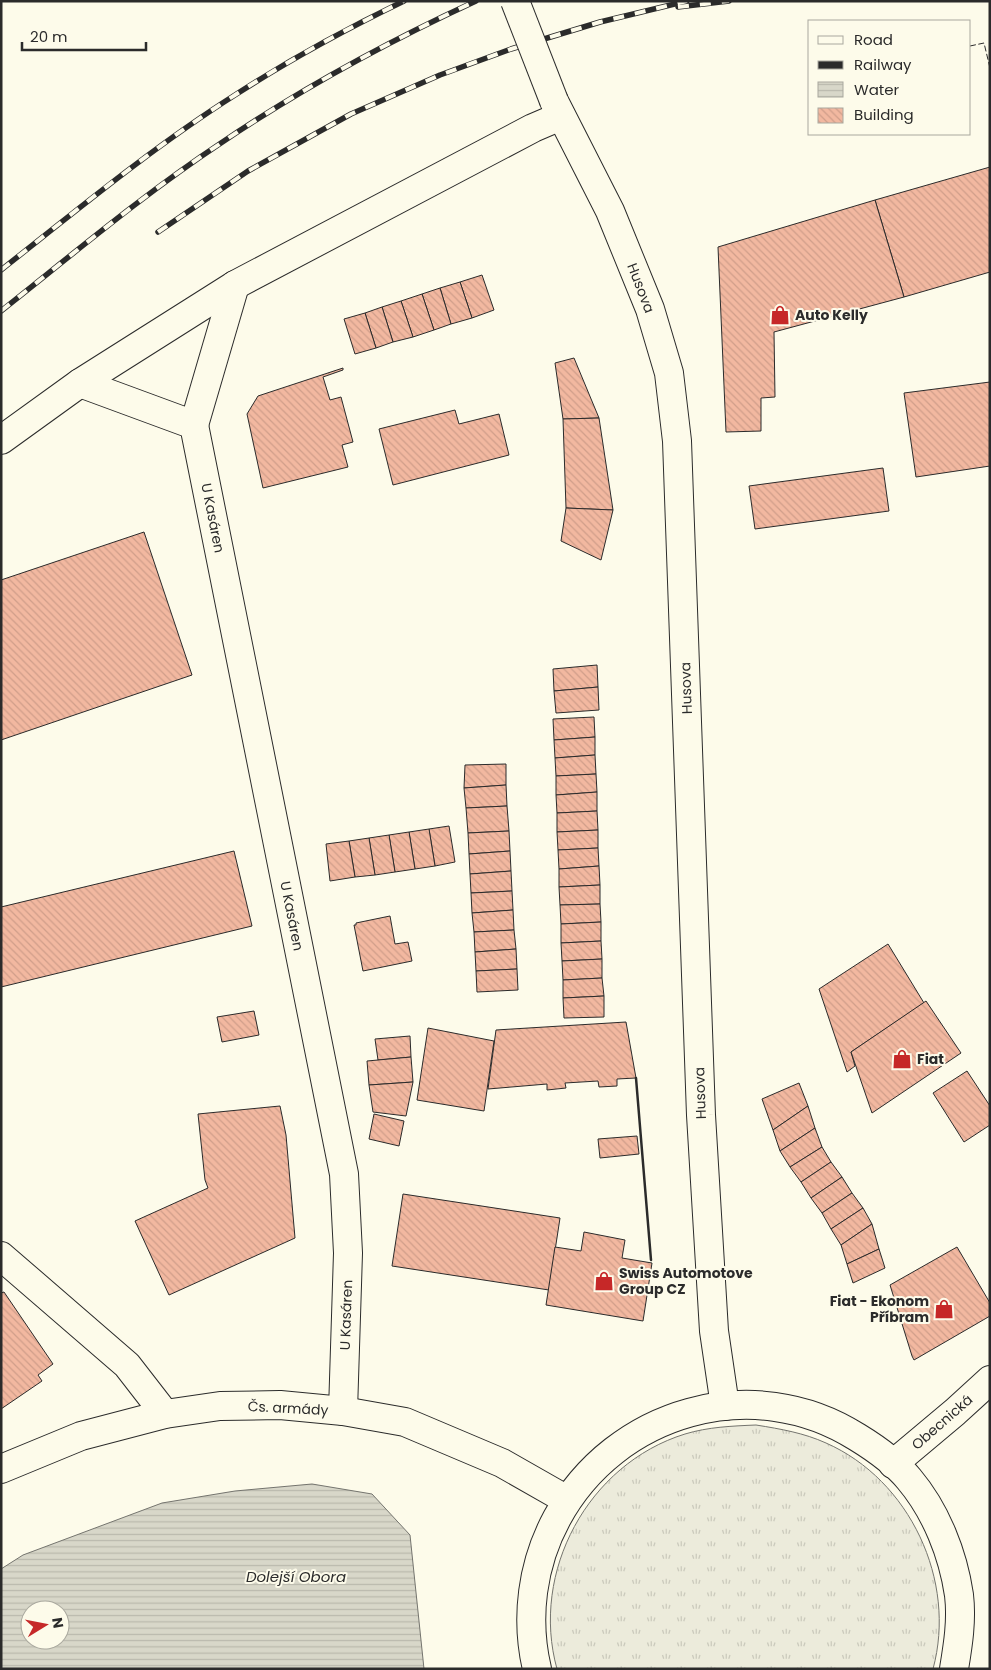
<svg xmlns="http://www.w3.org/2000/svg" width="991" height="1670" viewBox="0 0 991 1670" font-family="Poppins,sans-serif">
<defs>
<pattern id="grass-tufts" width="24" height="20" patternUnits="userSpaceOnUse" patternTransform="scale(1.25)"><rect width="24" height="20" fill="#ecebdb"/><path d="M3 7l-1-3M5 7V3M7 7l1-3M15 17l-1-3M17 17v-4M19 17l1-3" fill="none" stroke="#cbcabc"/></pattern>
<pattern id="water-rules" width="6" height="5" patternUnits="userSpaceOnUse" patternTransform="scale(1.25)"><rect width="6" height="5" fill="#d8d7c9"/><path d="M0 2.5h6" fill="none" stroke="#bab9ad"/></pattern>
<pattern id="building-back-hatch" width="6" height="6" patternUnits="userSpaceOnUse" patternTransform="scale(1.25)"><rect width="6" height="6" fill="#f2b8a0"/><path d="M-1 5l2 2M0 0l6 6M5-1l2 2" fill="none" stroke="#d09e8a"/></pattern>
</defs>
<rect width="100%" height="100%" fill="#fdfbea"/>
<path fill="url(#grass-tufts)" stroke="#74746e" d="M756 1425C781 1429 804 1433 826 1443 910 1480 957 1581 933 1669H557C530 1572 588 1464 685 1434 708 1427 732 1426 756 1425Z"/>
<path fill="url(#water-rules)" stroke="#74746e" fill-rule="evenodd" d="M312 1484 372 1494 410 1535 424 1669H1V1569L23 1555 162 1503 235 1491ZM30 1610H60V1640H30Z"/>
<g fill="url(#building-back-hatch)" stroke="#2b2b2b">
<polygon points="990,167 990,272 904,297 875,200"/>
<polygon points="875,200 904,297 774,332 775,397 761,398 761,431 726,432 718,247"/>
<polygon points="482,275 494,310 472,318 460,282"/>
<polygon points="460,282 472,318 451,324 440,288"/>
<polygon points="440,288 451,324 434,330 422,294"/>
<polygon points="422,294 434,330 413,337 401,301"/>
<polygon points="401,301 413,337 393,342 382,307"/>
<polygon points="382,307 393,342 376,348 365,313"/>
<polygon points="365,313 376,348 355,354 344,319"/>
<polygon points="574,358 599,418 563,419 555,363"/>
<polygon points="343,368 343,370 323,377 330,400 341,397 353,442 342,445 348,467 263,488 247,414 258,396"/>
<polygon points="990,382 990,466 916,477 904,393"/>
<polygon points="455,410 459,424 499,414 509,455 393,485 379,429"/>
<polygon points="599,418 613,510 566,508 563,419"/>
<polygon points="883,468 889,511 755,529 749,486"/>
<polygon points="566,508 613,510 601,560 561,541"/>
<polygon points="144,532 192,675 1,740 1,580"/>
<polygon points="597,665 598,687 554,691 553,669"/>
<polygon points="598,687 599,710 556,713 554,691"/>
<polygon points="594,717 595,737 554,740 553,719"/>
<polygon points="595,737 595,755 555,758 554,740"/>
<polygon points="595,755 596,774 556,776 555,758"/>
<polygon points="506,764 506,785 464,788 465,765"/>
<polygon points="596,774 597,792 556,795 556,776"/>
<polygon points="506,785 507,806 466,808 464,788"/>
<polygon points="597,792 597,811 557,813 556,795"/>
<polygon points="507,806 509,831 468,833 466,808"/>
<polygon points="597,811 598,830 557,832 557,813"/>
<polygon points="449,826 455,862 435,866 429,829"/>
<polygon points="429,829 435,866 415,869 409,832"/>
<polygon points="598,830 598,848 558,850 557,832"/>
<polygon points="509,831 510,851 469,854 468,833"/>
<polygon points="409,832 415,869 395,872 389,835"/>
<polygon points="389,835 395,872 375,875 369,838"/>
<polygon points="369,838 375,875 355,877 349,841"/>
<polygon points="349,841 355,877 330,881 326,844"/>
<polygon points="598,848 599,866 559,869 558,850"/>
<polygon points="234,851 252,926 1,987 1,907"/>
<polygon points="510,851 511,871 470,874 469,854"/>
<polygon points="599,866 600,885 559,887 559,869"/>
<polygon points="511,871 512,891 471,893 470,874"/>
<polygon points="600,885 600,904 560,905 559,887"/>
<polygon points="512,891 513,910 472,913 471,893"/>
<polygon points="600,904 601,922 561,924 560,905"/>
<polygon points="513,910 514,930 474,932 472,913"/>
<polygon points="390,916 395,944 408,942 412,961 363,971 354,925 356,925 356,923"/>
<polygon points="601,922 601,941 561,943 561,924"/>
<polygon points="514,930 516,949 475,952 474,932"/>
<polygon points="601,941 602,959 562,961 561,943"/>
<polygon points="888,944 924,1003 851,1052 855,1066 847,1072 819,989"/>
<polygon points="516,949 517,969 476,971 475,952"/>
<polygon points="602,959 602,978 563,980 562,961"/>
<polygon points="517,969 518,990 477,992 476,971"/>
<polygon points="602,978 604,996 563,998 563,980"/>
<polygon points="604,996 604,1017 564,1018 563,998"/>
<polygon points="926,1001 961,1053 872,1113 851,1052"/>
<polygon points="254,1011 259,1035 222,1042 217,1017"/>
<polygon points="626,1022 636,1078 617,1079 617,1086 599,1087 598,1081 565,1083 566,1088 547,1090 547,1084 488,1089 496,1030"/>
<polygon points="428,1028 494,1041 484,1111 417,1100"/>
<polygon points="410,1036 411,1057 378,1060 375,1039"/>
<polygon points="411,1057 413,1082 369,1085 367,1061"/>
<polygon points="967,1071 990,1106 990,1125 964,1142 933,1093"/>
<polygon points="413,1082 406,1116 373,1112 369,1085"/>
<polygon points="799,1083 808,1106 773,1130 762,1099"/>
<polygon points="280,1106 286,1135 295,1238 169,1295 135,1221 208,1188 205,1180 198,1114"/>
<polygon points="808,1106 815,1128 780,1151 773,1130"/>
<polygon points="374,1114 404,1121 399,1146 369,1139"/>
<polygon points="815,1128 822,1147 790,1167 780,1151"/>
<polygon points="637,1136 639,1154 600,1158 598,1139"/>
<polygon points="822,1147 831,1162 801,1182 790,1167"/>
<polygon points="831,1162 842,1177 811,1198 801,1182"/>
<polygon points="842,1177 852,1193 822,1213 811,1198"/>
<polygon points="852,1193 863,1208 831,1229 822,1213"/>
<polygon points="403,1194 560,1218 549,1290 392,1266"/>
<polygon points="863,1208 872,1224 841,1245 831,1229"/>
<polygon points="872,1224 879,1249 847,1264 841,1245"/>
<polygon points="584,1232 625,1240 622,1258 652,1263 643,1321 546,1305 555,1247 581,1251"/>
<polygon points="957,1247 990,1303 990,1316 914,1360 912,1356 890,1285"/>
<polygon points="879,1249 885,1268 853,1283 847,1264"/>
<polygon points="4,1292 53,1364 38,1375 42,1381 1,1409 1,1293"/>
</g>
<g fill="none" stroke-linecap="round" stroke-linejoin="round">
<defs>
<g id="minor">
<polyline points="80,383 194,425 344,1174 348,1253 343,1411"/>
<polyline points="194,425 235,285"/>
<polyline points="1,440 80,383 235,285 533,128 561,116"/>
<polyline points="1,1256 127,1365 165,1414"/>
<polyline points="893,1464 955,1412 990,1380"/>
<polyline points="1,1469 81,1436 165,1414 220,1406 280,1405 343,1411 405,1422 502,1463 567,1500"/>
</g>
<g id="major">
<polyline points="554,101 610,211 650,309 669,373 677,441 701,1115 714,1331 725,1406"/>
<path d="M537 1669C525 1618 532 1564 557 1518 615 1411 753 1371 857 1437 875 1448 895 1462 909 1479 936 1511 953 1554 959 1595 962 1620 958 1645 954 1669"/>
</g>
</defs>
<use href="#minor" stroke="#2b2b2b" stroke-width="30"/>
<use href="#major" stroke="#2b2b2b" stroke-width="30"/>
<use href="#minor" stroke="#fdfbea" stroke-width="28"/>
<use href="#major" stroke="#fdfbea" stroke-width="28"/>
<defs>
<g id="rail">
<polyline points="678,7 729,1"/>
<polyline points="158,232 248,171 351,114 440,75 511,49 600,22 687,1"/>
<path d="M1 270C77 210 153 147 235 95 289 60 346 29 404 1"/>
<path d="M1 311C73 254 144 194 221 143 301 89 387 42 476 1"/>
</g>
</defs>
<use href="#rail" stroke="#2b2b2b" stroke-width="5.5"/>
<use href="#rail" stroke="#fdfbea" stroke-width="4" stroke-dasharray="11" stroke-linecap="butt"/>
<defs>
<polyline id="major-bridge" points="515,1 554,101"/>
</defs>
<use href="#major-bridge" stroke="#2b2b2b" stroke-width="30" stroke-linecap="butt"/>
<use href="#major-bridge" stroke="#fdfbea" stroke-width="28"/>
<polyline stroke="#2b2b2b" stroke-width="1" stroke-dasharray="6 2.5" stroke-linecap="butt" points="970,46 984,43 990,68"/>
<polyline stroke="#2b2b2b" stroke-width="2.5" points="636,1078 651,1260"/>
</g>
<defs>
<symbol id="shop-bare" viewBox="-9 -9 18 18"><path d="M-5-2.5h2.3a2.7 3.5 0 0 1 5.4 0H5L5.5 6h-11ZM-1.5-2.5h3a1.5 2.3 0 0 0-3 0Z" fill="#c62828" stroke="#fdfbea" stroke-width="2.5" paint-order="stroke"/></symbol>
</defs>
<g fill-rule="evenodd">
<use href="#shop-bare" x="766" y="301" width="28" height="28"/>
<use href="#shop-bare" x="888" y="1045" width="28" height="28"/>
<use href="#shop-bare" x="590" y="1267" width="28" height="28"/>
<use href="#shop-bare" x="930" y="1295" width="28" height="28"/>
</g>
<g text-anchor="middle" stroke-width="4" stroke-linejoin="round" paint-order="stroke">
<g font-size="14" fill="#2b2b2b" stroke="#fdfbea">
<text transform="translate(641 288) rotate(69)" y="5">Husova</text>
<text transform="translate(213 518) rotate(79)" y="5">U Kasáren</text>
<text transform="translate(686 688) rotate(-92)" y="5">Husova</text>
<text transform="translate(292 916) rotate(79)" y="5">U Kasáren</text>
<text transform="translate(700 1093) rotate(-92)" y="5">Husova</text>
<text transform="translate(346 1315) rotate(-88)" y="5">U Kasáren</text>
<text transform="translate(288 1408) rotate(3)" y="5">Čs. armády</text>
<text transform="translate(942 1422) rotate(-41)" y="5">Obecnická</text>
</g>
<g font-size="14" font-weight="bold" fill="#2b2b2b" stroke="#fdfbea" text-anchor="start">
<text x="795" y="320">Auto Kelly</text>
<text x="917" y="1064">Fiat</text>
<text x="619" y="1278">Swiss Automotove<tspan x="619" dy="16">Group CZ</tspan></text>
<text x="929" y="1306" text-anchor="end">Fiat - Ekonom<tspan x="929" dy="16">Příbram</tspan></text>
</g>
<g font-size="15" font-style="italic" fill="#2b2b2b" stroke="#fdfbea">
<text x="296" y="1582">Dolejší Obora</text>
</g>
</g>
<rect width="991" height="1670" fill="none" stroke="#2b2b2b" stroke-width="5"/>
<rect x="808" y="20" width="162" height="115" fill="#fdfbea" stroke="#a9a89e"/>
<rect x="818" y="36" width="25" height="8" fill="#fdfbea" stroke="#a9a89e"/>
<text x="854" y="45" font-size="15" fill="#2b2b2b">Road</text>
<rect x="818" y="61" width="25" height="8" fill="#2b2b2b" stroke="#a9a89e"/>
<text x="854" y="70" font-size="15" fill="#2b2b2b">Railway</text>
<rect x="818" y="82" width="25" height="15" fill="url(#water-rules)" stroke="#a9a89e"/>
<text x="854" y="95" font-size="15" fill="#2b2b2b">Water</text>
<rect x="818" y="108" width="25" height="15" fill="url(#building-back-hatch)" stroke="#a9a89e"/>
<text x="854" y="120" font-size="15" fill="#2b2b2b">Building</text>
<g transform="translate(45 1625) rotate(80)"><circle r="24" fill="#fdfbea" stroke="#a9a89e"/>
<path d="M0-4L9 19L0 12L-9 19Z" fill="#c62828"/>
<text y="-8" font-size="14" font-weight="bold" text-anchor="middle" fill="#2b2b2b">N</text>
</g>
<path d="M22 42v8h124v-8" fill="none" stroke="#2b2b2b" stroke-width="2.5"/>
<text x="30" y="42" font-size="15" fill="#2b2b2b" stroke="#fdfbea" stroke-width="4" paint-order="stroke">20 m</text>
</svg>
